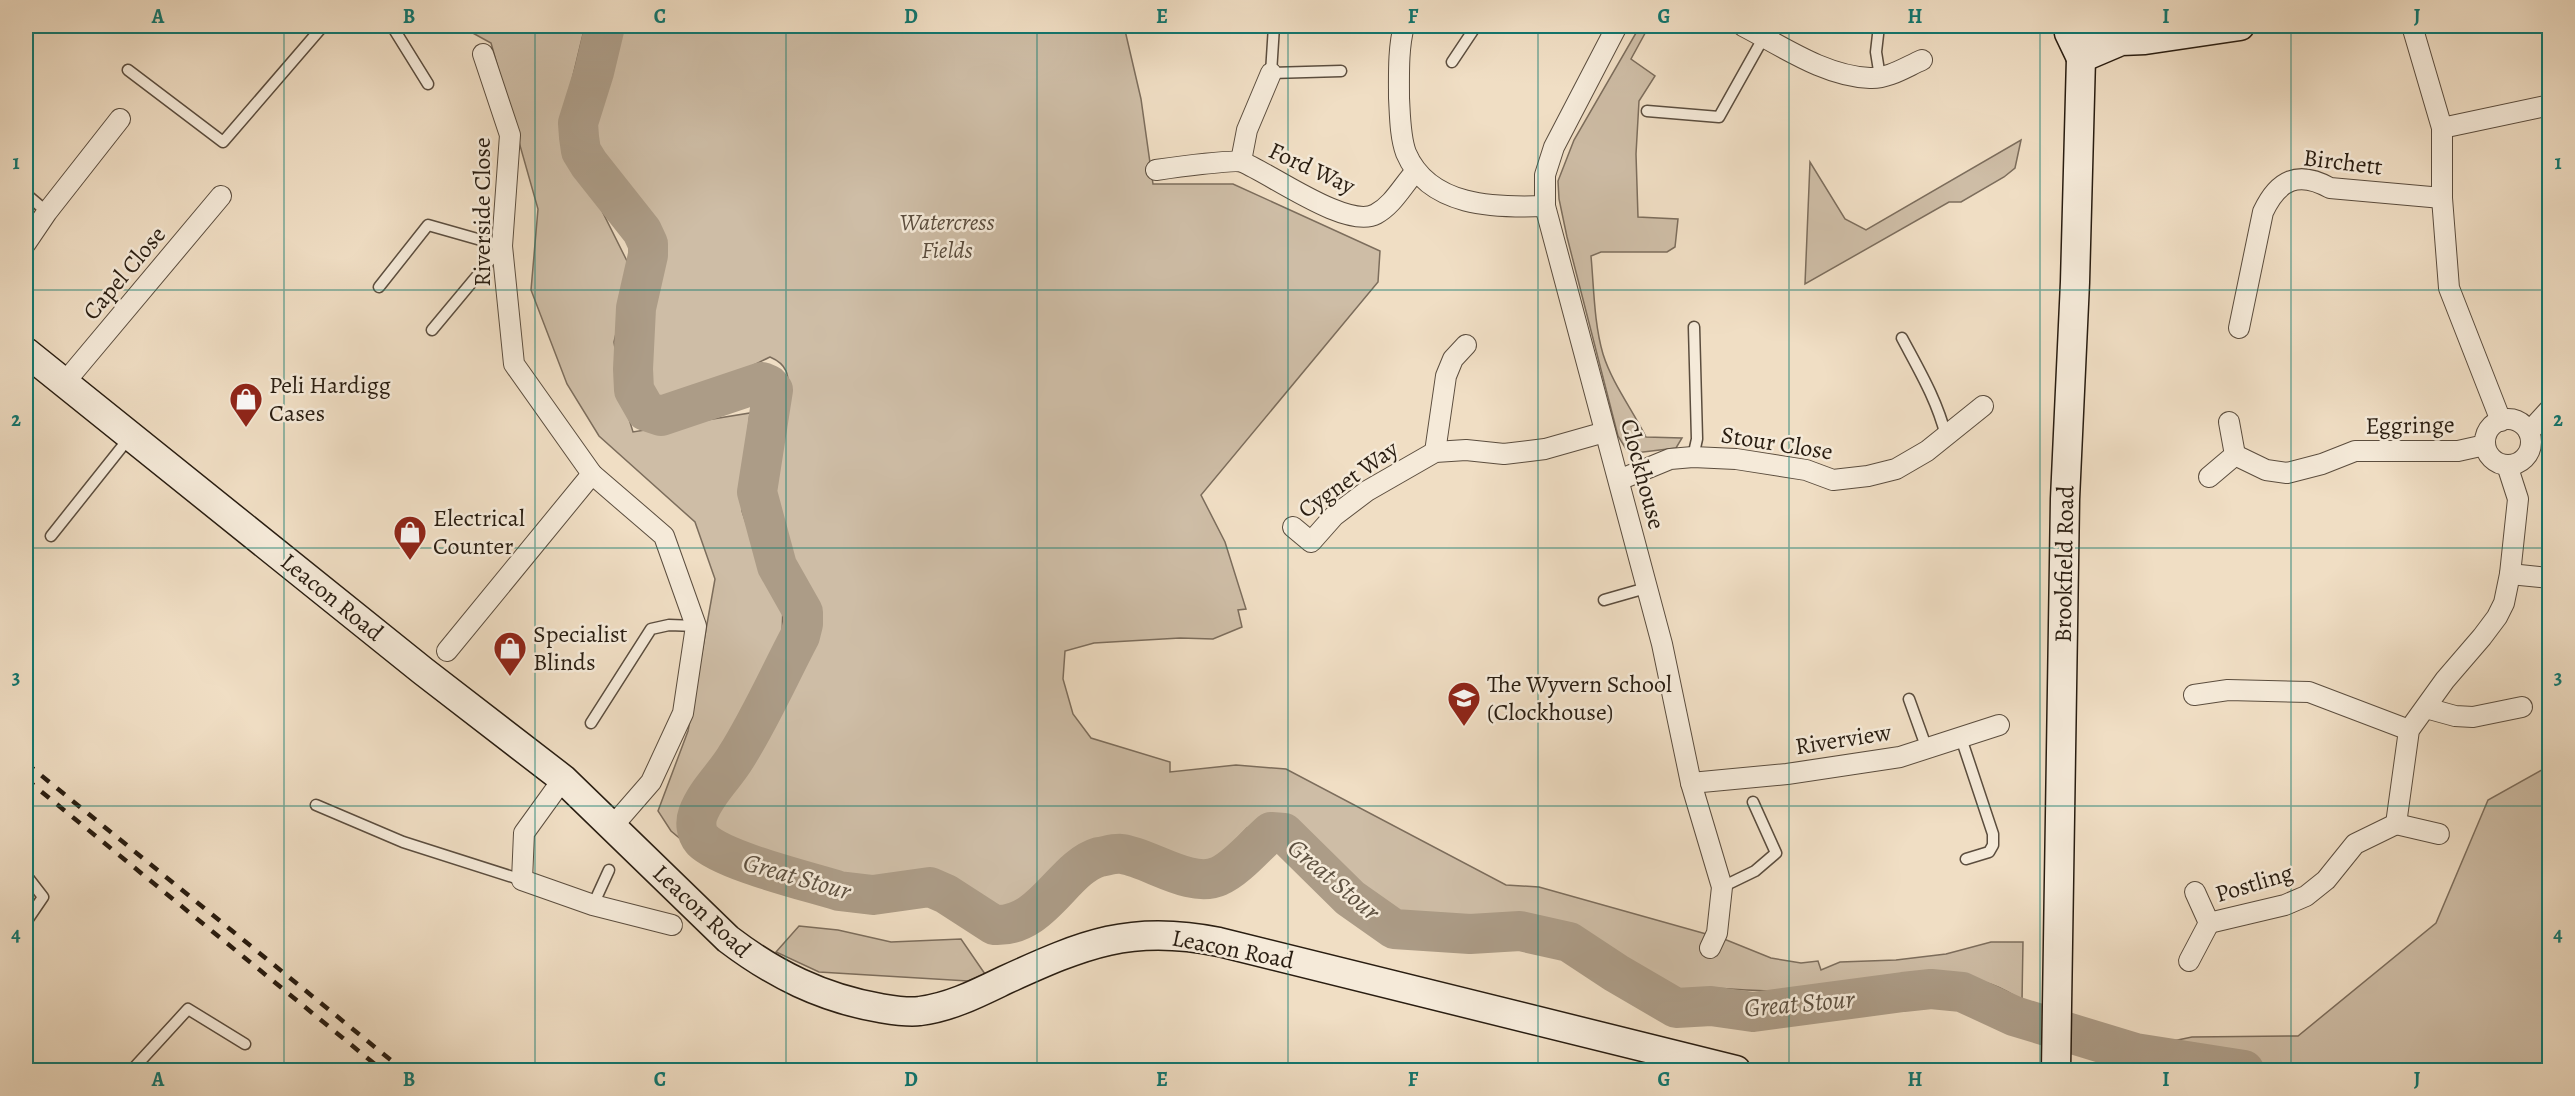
<svg xmlns="http://www.w3.org/2000/svg" width="2575" height="1096" viewBox="0 0 2575 1096" font-family="Alegreya,serif">
<rect width="100%" height="100%" fill="#f0dec4"/>
<filter id="stains"><feTurbulence type="fractalNoise" baseFrequency=".00333" numOctaves="4"/><feColorMatrix values="0 0 0 0 .2 0 0 0 0 .09 0 0 0 0 .02 0 0 0 .5 -.17"/></filter>
<radialGradient id="worn" r=".72"><stop offset=".6" stop-color="#630" stop-opacity="0"/><stop offset="1" stop-color="#630" stop-opacity=".3"/></radialGradient>
<g fill="#cebda6" stroke="#7c6d5c" stroke-width="1.5">
<polygon points="460,26 585,26 564,113 566,157 599,205 631,269 614,342 623,399 633,432 750,413 743,475 742,511 757,556 783,605 782,635 754,699 681,817 683,841 671,831 658,811 688,731 715,579 695,522 599,436 567,384 531,290 538,209 491,43"/>
<path d="M621 26H1124L1141 99 1153 184H1233L1380 251 1378 282 1201 495 1225 542 1246 609 1238 610 1242 627 1213 639 1180 638 1094 643 1065 651 1063 679 1073 714 1091 738 1170 762V772L1236 765 1286 769 1506 885 1539 887 1724 939 1771 958 1801 963 1818 961 1821 970 1840 962 1896 960 1946 954 1991 942H2023L2022 1001C1960 955 1899 990 1831 992 1792 993 1751 990 1712 988L1695 996 1683 998 1668 991 1620 955 1561 926 1516 918 1444 925 1416 922 1387 913 1365 900 1341 877 1306 833 1284 819H1265L1247 828 1218 859 1202 868C1176 865 1144 843 1120 842 1066 842 1049 907 997 911 978 913 954 880 932 877 908 873 882 884 858 886 829 888 798 869 771 859 754 853 729 852 716 839 707 831 707 821 711 810 717 798 729 793 737 783 752 765 761 744 772 723 777 714 784 705 788 696 799 672 818 642 816 615 815 596 796 580 789 564 777 540 769 507 768 481 768 453 796 394 786 371 783 364 777 360 770 357 743 370 676 406 648 401L642 381 650 298 657 285 659 261 657 238 592 147 589 127Z"/>
<path d="M1640 26H1649L1631 59 1655 76 1639 101 1636 154 1638 217 1678 219 1675 247 1667 252H1601L1591 256C1594 289 1594 323 1603 354 1612 383 1632 409 1646 437L1682 438 1676 448 1635 453 1626 449 1618 436 1567 237 1559 199 1558 181 1574 140Z"/>
<polygon points="2021,140 2015,168 2004,177 1961,202 1949,202 1805,284 1810,162 1845,219 1866,230"/>
<polygon points="2549,766 2549,1070 2105,1070 2105,1055 2192,1037 2298,1036 2436,923 2488,800"/>
<polygon points="799,926 838,930 891,942 961,939 985,974 968,981 819,972 776,952"/>
</g>
<g fill="none" stroke-linecap="round" stroke-linejoin="round">
<path stroke="#ac9c87" stroke-width="40" d="M605 26 594 72 578 123 579 137 581 151 589 164 642 231 648 244V255L636 308 633 369 634 390 646 411 661 416 762 382 769 385 773 390 757 492 777 566 803 612V624L800 636C779 676 760 719 736 757 724 777 706 792 698 814 695 822 696 833 702 840 723 861 807 881 839 891L873 895 930 887 946 894 994 925C1043 928 1062 868 1099 857 1106 856 1115 853 1122 854 1150 858 1191 889 1219 876 1236 869 1257 844 1271 832L1284 833 1350 898 1394 929 1470 934 1520 931 1569 942 1616 973 1676 1008 1711 1006 1753 1012 1903 992 1931 989 1962 992 2014 1016 2135 1053 2244 1070"/>
<defs>
<g id="lane">
<polyline points="392,26 428,84"/>
<polyline points="1274,26 1271,73 1341,71"/>
<polyline points="1879,26 1876,52 1880,77"/>
<polyline points="1452,62 1476,26"/>
<polyline points="128,70 223,142 323,26"/>
<polyline points="1647,111 1719,117 1770,26"/>
<polyline points="26,194 47,212"/>
<polyline points="379,287 428,225 502,246 432,330"/>
<path d="M1902 338C1919 370 1937 400 1946 436"/>
<polyline points="1693,457 1697,439 1694,327"/>
<polyline points="51,536 129,438"/>
<polyline points="1604,600 1646,588"/>
<polyline points="1909,699 1927,749"/>
<polyline points="591,723 651,629 669,625 696,626"/>
<polyline points="1961,738 1993,834 1993,845 1989,852 1966,859"/>
<polyline points="316,805 403,842 522,880"/>
<polyline points="26,875 43,897 26,922"/>
<polyline points="1722,887 1755,871 1776,853 1753,802"/>
<polyline points="593,905 609,870"/>
<polyline points="132,1070 188,1009 245,1044"/>
</g>
<g id="street">
<path d="M1404 26C1398 48 1399 75 1399 98 1400 115 1400 137 1406 153 1429 207 1495 208 1545 206"/>
<polyline points="1617,26 1554,147 1545,175 1545,206 1662,644 1691,783 1722,887 1717,933 1710,948"/>
<path d="M1743 26C1782 46 1824 76 1870 78 1888 79 1906 67 1922 60"/>
<polyline points="2412,26 2442,128 2442,198 2449,288 2501,421"/>
<polyline points="483,54 510,135 502,246 514,364 592,474 664,536 696,626 683,713 651,782 611,828"/>
<polyline points="2442,128 2550,105"/>
<polyline points="1241,161 1247,130 1271,73"/>
<path d="M1156 170C1170 168 1234 159 1242 162 1270 173 1347 230 1376 214 1393 205 1403 185 1416 171"/>
<polyline points="26,243 47,212 120,119"/>
<path d="M2239 328 2263 212C2278 180 2298 170 2330 188L2442 198"/>
<polyline points="65,382 221,196"/>
<circle cx="2508" cy="442" r="23"/>
<polyline points="2529,432 2550,409"/>
<polyline points="1435,452 1446,376 1453,359 1466,345"/>
<polyline points="2235,455 2266,470 2287,473 2322,464 2355,451 2458,451 2485,445"/>
<polyline points="2209,477 2235,455 2229,422"/>
<polyline points="1619,480 1670,459 1693,457 1736,459 1806,470 1833,480 1868,476 1896,469 1927,451 1983,406"/>
<polyline points="1293,527 1311,542 1334,516 1367,491 1435,452 1466,450 1504,454 1545,449 1605,432"/>
<polyline points="2510,574 2550,578"/>
<polyline points="447,651 592,474"/>
<polyline points="2194,695 2228,690 2309,692 2409,730"/>
<polyline points="2426,708 2455,716 2473,717 2522,707"/>
<polyline points="563,779 524,833 522,880 593,905 672,925"/>
<polyline points="1691,783 1787,774 1900,757 1999,725"/>
<polyline points="2396,824 2409,730 2445,680 2482,637 2497,617 2504,603 2510,574 2518,499 2507,465"/>
<polyline points="2396,824 2439,834"/>
<polyline points="2209,923 2285,905 2306,896 2326,880 2355,844 2396,824"/>
<polyline points="2189,961 2209,923 2195,892"/>
</g>
<g id="secondary">
<polyline points="2068,26 2069,33 2081,58"/>
<polyline points="2081,58 2121,41 2145,40 2240,26"/>
<path d="M26 352 423 671 563 779 728 939C774 974 822 998 880 1008 892 1010 908 1013 920 1011 951 1007 978 993 1005 980 1084 944 1131 924 1219 942L1736 1070"/>
<polyline points="2056,1070 2065,499 2075,282 2081,58 2090,26"/>
</g>
</defs>
<use href="#lane" stroke="#5b4d3e" stroke-width="13"/>
<use href="#street" stroke="#5b4d3e" stroke-width="22"/>
<use href="#secondary" stroke="#291d11" stroke-width="31"/>
<use href="#lane" stroke="#f5ead9" stroke-width="10"/>
<use href="#street" stroke="#f5ead9" stroke-width="20"/>
<use href="#secondary" stroke="#f5ead9" stroke-width="28"/>
<g stroke="#291d11" stroke-width="4.5" stroke-dasharray="10 10" stroke-linecap="butt">
<polyline points="26,763 403,1070"/>
<polyline points="26,779 382,1070"/>
</g>
</g>
<path fill="none" stroke="#0f766e" stroke-width="1.5" stroke-opacity="0.55" d="M284 26V1070M535 26V1070M786 26V1070M1037 26V1070M1288 26V1070M1538 26V1070M1789 26V1070M2040 26V1070M2291 26V1070M26 290H2550M26 548H2550M26 806H2550"/>
<defs>
<symbol id="shop-pin" viewBox="-11 -11 22 30"><path d="M0 17L-7.5 6A9.5 9.5 0 1 1 7.5 6Z" fill="#8f2418" stroke="#f5ead9"/><path d="M-5-2.5h2.3a2.7 3.5 0 0 1 5.4 0H5L5.5 6h-11ZM-1.5-2.5h3a1.5 2.3 0 0 0-3 0Z" fill="#fff"/></symbol>
<symbol id="school-pin" viewBox="-11 -11 22 30"><path d="M0 17L-7.5 6A9.5 9.5 0 1 1 7.5 6Z" fill="#8f2418" stroke="#f5ead9"/><path d="M0-5L7-2L0 1L-7-2ZM-4 1L0 2.5L4 1V4Q0 6-4 4Z" fill="#fff"/></symbol>
</defs>
<g fill-rule="evenodd">
<use href="#shop-pin" x="227" y="380" width="38" height="52"/>
<use href="#shop-pin" x="391" y="513" width="38" height="52"/>
<use href="#shop-pin" x="491" y="629" width="38" height="52"/>
<use href="#school-pin" x="1445" y="679" width="38" height="52"/>
</g>
<g text-anchor="middle" stroke-width="5" stroke-linejoin="round" paint-order="stroke">
<g font-size="24" fill="#291d11" stroke="#f5ead9">
<text transform="translate(2343 162) rotate(7)" y="8">Birchett</text>
<text transform="translate(1312 168) rotate(25)" y="8">Ford Way</text>
<text transform="translate(482 212) rotate(-90)" y="8">Riverside Close</text>
<text transform="translate(124 273) rotate(-50)" y="8">Capel Close</text>
<text transform="translate(2410 425) rotate(-1)" y="8">Eggringe</text>
<text transform="translate(1777 443) rotate(9)" y="8">Stour Close</text>
<text transform="translate(1643 474) rotate(75)" y="8">Clockhouse</text>
<text transform="translate(1348 479) rotate(-35)" y="8">Cygnet Way</text>
<text transform="translate(2064 564) rotate(-89)" y="8">Brookfield Road</text>
<text transform="translate(332 597) rotate(39)" y="8">Leacon Road</text>
<text transform="translate(1843 739) rotate(-9)" y="8">Riverview</text>
<text transform="translate(2254 883) rotate(-17)" y="8">Postling</text>
<text transform="translate(702 911) rotate(43)" y="8">Leacon Road</text>
<text transform="translate(1233 949) rotate(11)" y="8">Leacon Road</text>
</g>
<g font-size="24" font-style="italic" fill="#5b4d3e" stroke="#f5ead9">
<text x="947" y="230">Watercress<tspan x="947" dy="28">Fields</tspan></text>
</g>
<g font-size="24" fill="#291d11" stroke="#f5ead9" text-anchor="start">
<text x="269" y="393">Peli Hardigg<tspan x="269" dy="28">Cases</tspan></text>
<text x="433" y="526">Electrical<tspan x="433" dy="28">Counter</tspan></text>
<text x="533" y="642">Specialist<tspan x="533" dy="28">Blinds</tspan></text>
<text x="1487" y="692">The Wyvern School<tspan x="1487" dy="28">(Clockhouse)</tspan></text>
</g>
<g font-size="26" font-style="italic" fill="#5d5040" stroke="#f5ead9">
<text transform="translate(797 876) rotate(16)" y="9">Great Stour</text>
<text transform="translate(1334 879) rotate(40)" y="9">Great Stour</text>
<text transform="translate(1799 1003) rotate(-5)" y="9">Great Stour</text>
</g>
</g>
<rect width="2575" height="1096" fill="none" stroke="#f0dec4" stroke-width="66"/>
<rect x="33" y="33" width="2509" height="1030" fill="none" stroke="#0f766e" stroke-width="2"/>
<g font-size="20" text-anchor="middle" font-weight="bold" fill="#0f766e">
<text x="158" y="23">A</text>
<text x="409" y="23">B</text>
<text x="660" y="23">C</text>
<text x="911" y="23">D</text>
<text x="1162" y="23">E</text>
<text x="1413" y="23">F</text>
<text x="1664" y="23">G</text>
<text x="1915" y="23">H</text>
<text x="2166" y="23">I</text>
<text x="2417" y="23">J</text>
<text x="16" y="169">1</text>
<text x="2558" y="169">1</text>
<text x="16" y="426">2</text>
<text x="2558" y="426">2</text>
<text x="16" y="684">3</text>
<text x="2558" y="684">3</text>
<text x="16" y="941">4</text>
<text x="2558" y="941">4</text>
<text x="158" y="1086">A</text>
<text x="409" y="1086">B</text>
<text x="660" y="1086">C</text>
<text x="911" y="1086">D</text>
<text x="1162" y="1086">E</text>
<text x="1413" y="1086">F</text>
<text x="1664" y="1086">G</text>
<text x="1915" y="1086">H</text>
<text x="2166" y="1086">I</text>
<text x="2417" y="1086">J</text>
</g>
<rect width="100%" height="100%" filter="url(#stains)"/>
<rect width="100%" height="100%" fill="url(#worn)"/>
</svg>
